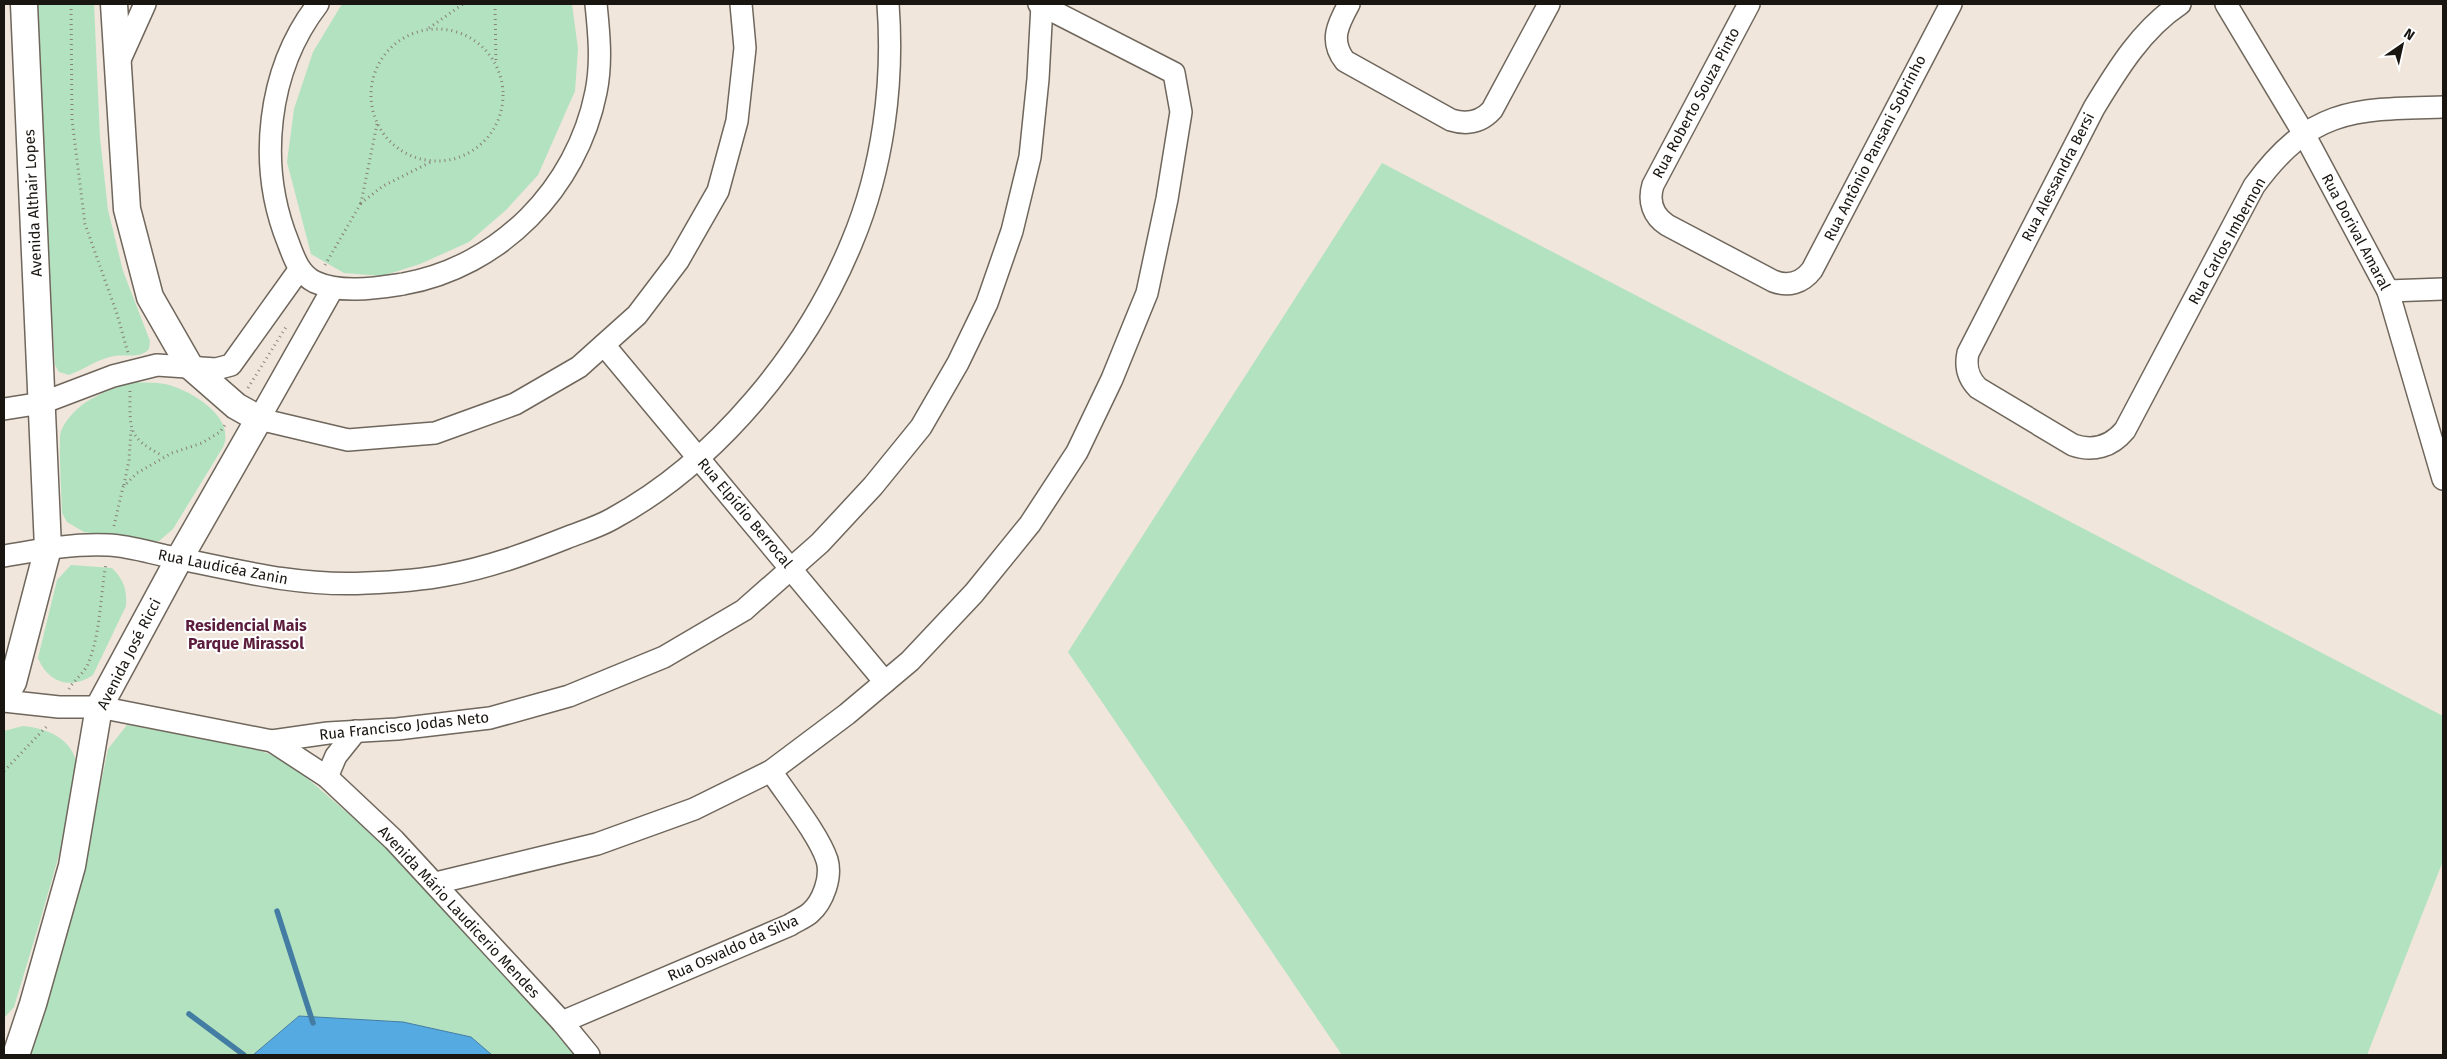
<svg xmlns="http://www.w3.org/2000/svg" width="2447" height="1059" viewBox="0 0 2447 1059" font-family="'Fira Sans',sans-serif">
<rect width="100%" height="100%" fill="#f0e6db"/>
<g fill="#b2e2bf">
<path d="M31 4H94L100 138 108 210 123 271 150 341 149 349C140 359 126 354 114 356 97 359 85 369 69 375L59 372 55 365Z"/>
<polygon points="342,4 572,4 578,49 575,91 538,175 506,210 469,242 420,264 382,276 344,273 311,254 287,162 294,109 313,52"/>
<polygon points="1382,163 2443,716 2443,861 2367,1055 1342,1055 1068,652"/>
<path d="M134 382C144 383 155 382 165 384 189 389 237 417 223 447L173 529 159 541 150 542 84 532 67 522 62 513C62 500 58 438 61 431 74 402 106 390 134 382Z"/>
<path d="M71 565 112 568C124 580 127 590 126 606L93 675C71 690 48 683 38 658L57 580Z"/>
<polygon points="127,725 248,746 282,759 307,778 387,847 494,961 575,1055 492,1055 471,1037 403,1022 299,1016 253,1055 23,1055 83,870 108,749"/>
<path d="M23 726C45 728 70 737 76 761 81 780 69 817 64 836 49 893 31 950 14 1007L4 1018V731Z"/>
</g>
<polygon fill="#56aae2" stroke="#447da3" points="299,1016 403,1022 471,1037 492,1055 253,1055"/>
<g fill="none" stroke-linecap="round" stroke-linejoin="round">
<g stroke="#447da3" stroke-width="5.5">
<polyline points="277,911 313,1023"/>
<polyline points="189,1014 244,1055"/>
</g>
<defs>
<g id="minor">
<path d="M318 4C267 70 257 165 288 242 294 258 299 274 315 282 341 294 376 288 403 284 500 267 577 188 596 92 602 63 599 33 596 4"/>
<path d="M1349 4C1338 24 1329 41 1345 61L1451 120C1467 125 1481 122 1492 110L1549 4"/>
<path d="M1749 4 1653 185C1648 201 1653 216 1667 225L1773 281C1788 287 1802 283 1812 270L1951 4"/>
<path d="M2180 4C2142 29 2117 70 2094 108L1968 353C1965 367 1968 378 1978 388L2073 445C2093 452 2111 447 2125 430L2254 186C2311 108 2354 109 2443 107"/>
<polyline points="2226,4 2304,134 2388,291 2443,479"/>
<polyline points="118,64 145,4"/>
<polyline points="333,288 259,419 348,440 435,433 515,404 579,367 637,315 678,261 718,191 737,121 745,48 741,4"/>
<polyline points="2388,291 2443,289"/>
<polyline points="604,345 885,682"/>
<polyline points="4,409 42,403 113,376 157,365 216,369 231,365 299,270"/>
<path d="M4 556C38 550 74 543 109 545 131 546 154 554 176 558 239 571 302 587 367 583 393 582 421 580 447 575 488 568 528 553 566 538 581 532 598 527 612 519 717 462 807 352 852 242 883 168 894 83 888 4"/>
<polyline points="4,701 59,707 99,707 272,741 328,733 397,729 490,718 569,696 664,657 744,610 820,543 873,486 921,427 958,363 987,303 1012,231 1030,157 1038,79 1042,5"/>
<polyline points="272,741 327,777 394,840 562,1022 589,1055"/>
<polyline points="327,777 336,756 356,731"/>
<polyline points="436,883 597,844 694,809 771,771 847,714 910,661 974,593 1030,524 1077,452 1112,379 1147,293 1167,199 1181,112 1174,73 1039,4"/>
<path d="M562 1022 790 925C796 921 804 918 810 913 823 902 832 877 827 860 819 835 786 794 771 771"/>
</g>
<g id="tertiary">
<polyline points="4,698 13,682 48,548 24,4"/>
<polyline points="16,1055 33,1004 72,866 99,707 179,559 259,419 236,406 189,365 150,297 127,209 114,4"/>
</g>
</defs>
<use href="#minor" stroke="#6f665c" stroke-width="24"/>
<use href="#tertiary" stroke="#6f665c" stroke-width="29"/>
<g stroke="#888179" stroke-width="3" stroke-dasharray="1 4" stroke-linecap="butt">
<polyline points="71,4 72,120 85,224 117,314 128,353"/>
<polyline points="495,4 496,64"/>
<polyline points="429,28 463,4"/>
<circle cx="437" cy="95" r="66"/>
<polyline points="377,124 361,203 383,186 433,161"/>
<polyline points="325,265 361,203"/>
<polyline points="248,388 286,327"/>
<path d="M130 391C130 430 127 437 163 456"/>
<polyline points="124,485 129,460 131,430"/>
<polyline points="114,526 123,487 137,473 172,453 202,443 220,432 225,425"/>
<path d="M69 689C74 680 84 673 88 664 101 632 100 597 106 564"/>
<polyline points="4,771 48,725"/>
</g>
<use href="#minor" stroke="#fff" stroke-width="21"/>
<use href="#tertiary" stroke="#fff" stroke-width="26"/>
</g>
<g text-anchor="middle" stroke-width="4" stroke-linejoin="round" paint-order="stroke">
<g font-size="15" fill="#191511" stroke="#fff">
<text transform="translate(1696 103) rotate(-62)" y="5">Rua Roberto Souza Pinto</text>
<text transform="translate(1875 148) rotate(-63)" y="5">Rua Antônio Pansani Sobrinho</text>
<text transform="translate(2058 177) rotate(-63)" y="5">Rua Alessandra Bersi</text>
<text transform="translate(33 203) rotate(-93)" y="5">Avenida Althair Lopes</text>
<text transform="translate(2356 232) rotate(62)" y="5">Rua Dorival Amaral</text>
<text transform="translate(2227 241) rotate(-61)" y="5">Rua Carlos Imbernon</text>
<text transform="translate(745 513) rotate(50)" y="5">Rua Elpídio Berrocal</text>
<text transform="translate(223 567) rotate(11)" y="5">Rua Laudicéa Zanin</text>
<text transform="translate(129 654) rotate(-63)" y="5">Avenida José Ricci</text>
<text transform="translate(404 726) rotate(-6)" y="5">Rua Francisco Jodas Neto</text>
<text transform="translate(459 912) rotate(47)" y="5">Avenida Mário Laudicerio Mendes</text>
<text transform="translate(733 948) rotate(-24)" y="5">Rua Osvaldo da Silva</text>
</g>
<g font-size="16" font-weight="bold" fill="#5c1d3c" stroke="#fff">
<text x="246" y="631">Residencial Mais<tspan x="246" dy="18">Parque Mirassol</tspan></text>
</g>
</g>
<rect width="2447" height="1059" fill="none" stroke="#191511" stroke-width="10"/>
<g transform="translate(2402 45) rotate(34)" stroke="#ffffff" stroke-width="4" paint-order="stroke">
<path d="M0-4L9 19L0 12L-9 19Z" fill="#191511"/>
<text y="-8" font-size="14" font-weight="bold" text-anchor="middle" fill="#191511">N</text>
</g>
</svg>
